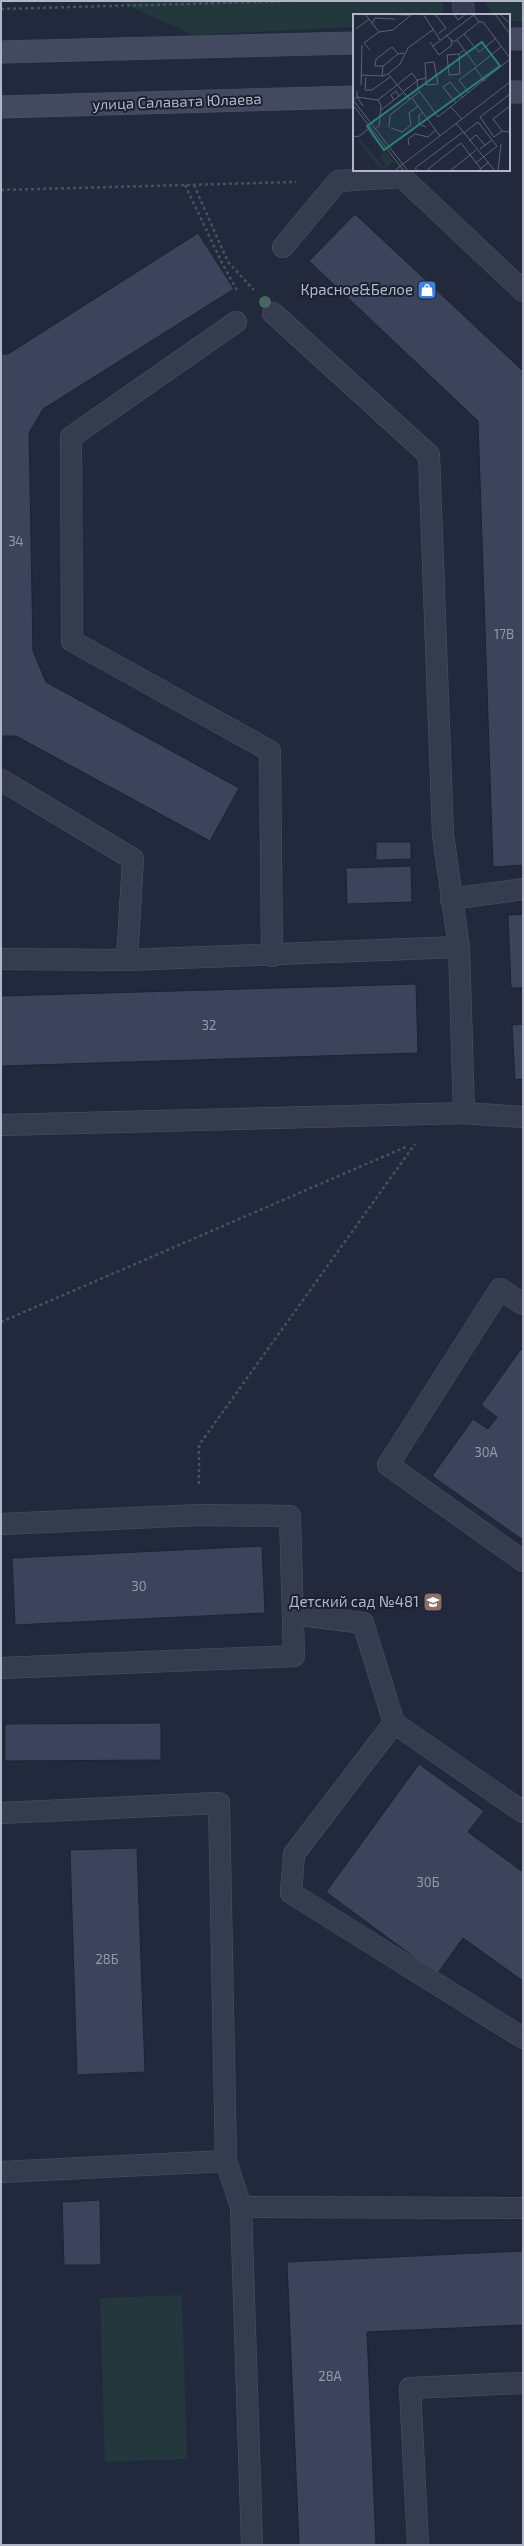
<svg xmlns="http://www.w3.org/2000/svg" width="524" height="2546" viewBox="0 0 524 2546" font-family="'Exo 2',sans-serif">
<rect width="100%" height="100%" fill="#22293c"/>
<g fill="#24373d">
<polygon points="1,1 444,1 442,15 354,15 354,27 193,35 120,2"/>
<polygon points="484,1 523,1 523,21 509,21 509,15 493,15"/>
<polygon points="182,2295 187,2459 105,2462 100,2298"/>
</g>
<g fill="#3b445a" stroke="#1d2333">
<polygon points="355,214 523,371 523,865 493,867 478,421 309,261"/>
<polygon points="198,233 234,289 43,409 29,433 30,481 33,651 46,682 239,788 210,841 16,736 1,736 1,354 8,354"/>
<polygon points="376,842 411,842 411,859 376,860"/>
<polygon points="411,866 412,902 347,904 346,868"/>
<polygon points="523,914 523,988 511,988 508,915"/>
<polygon points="416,984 418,1053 1,1066 1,996"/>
<polygon points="523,1024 523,1079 515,1080 512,1025"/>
<polygon points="521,1349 523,1350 523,1540 432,1476 473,1419 488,1429 497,1417 481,1405"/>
<polygon points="262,1546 265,1613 15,1625 12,1558"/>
<polygon points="161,1723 161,1760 5,1761 5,1724"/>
<polygon points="419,1764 484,1811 468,1832 523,1872 523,1981 463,1938 437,1974 326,1892"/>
<polygon points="137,1848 145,2072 77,2075 70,1850"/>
<polygon points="100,2200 101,2265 64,2265 62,2202"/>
<polygon points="523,2251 523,2325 367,2332 376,2545 299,2545 287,2262"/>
</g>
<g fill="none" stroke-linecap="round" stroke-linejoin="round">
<defs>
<g id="lane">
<polyline points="463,1 464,15"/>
<polyline points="402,170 402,177 523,291"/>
<polyline points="283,247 338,181 402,177"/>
<polyline points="273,313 429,455 443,835 459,947 464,1113"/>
<polyline points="236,322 71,437 72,641 270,751 272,956"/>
<polyline points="1,780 133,859 127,960"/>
<polyline points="451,899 523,889"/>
<polyline points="1,959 127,960 459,947"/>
<polyline points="1,1125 464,1113 523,1117"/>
<polyline points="523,1304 500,1289 388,1465 523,1561"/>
<polyline points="1,1524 199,1515 290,1516 294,1656 1,1668"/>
<polyline points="293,1614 363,1623 394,1723"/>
<polyline points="523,1812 394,1723 294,1854 291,1893 523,2038"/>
<polyline points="1,1813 219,1803 226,2161"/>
<polyline points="1,2172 226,2161 241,2207 252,2545"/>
<polyline points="241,2207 523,2208"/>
<polyline points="418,2545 410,2388 523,2383"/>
</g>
<g id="secondary">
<polyline points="509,39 523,39"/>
<polyline points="1,52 354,43"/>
<polyline points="509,92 523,92"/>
<polyline points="1,107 354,97"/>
</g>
</defs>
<use href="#lane" stroke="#4e5464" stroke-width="22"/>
<use href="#secondary" stroke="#4e5464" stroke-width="23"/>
<g stroke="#41545b" stroke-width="2.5" stroke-dasharray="3 3" stroke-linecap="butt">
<polyline points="1,9 292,1"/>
<polyline points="185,185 223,265 238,292"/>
<polyline points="194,185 228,262 254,290"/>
<polyline points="1,190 296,182"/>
<polyline points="1,1322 408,1146"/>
<polyline points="199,1484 199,1445 415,1144"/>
</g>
<use href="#lane" stroke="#353c4d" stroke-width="21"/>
<use href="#secondary" stroke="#434a60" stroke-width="22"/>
</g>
<circle fill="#48675e" cx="265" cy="302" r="6"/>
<defs>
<symbol id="shop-square" viewBox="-11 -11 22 22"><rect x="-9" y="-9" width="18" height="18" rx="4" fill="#3f7fe0" stroke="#1b2131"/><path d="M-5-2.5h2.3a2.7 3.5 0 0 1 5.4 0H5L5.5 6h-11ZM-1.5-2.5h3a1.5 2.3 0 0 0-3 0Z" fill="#fff"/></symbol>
<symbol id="school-square" viewBox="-11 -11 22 22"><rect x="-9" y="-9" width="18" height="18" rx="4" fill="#8d6e63" stroke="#1b2131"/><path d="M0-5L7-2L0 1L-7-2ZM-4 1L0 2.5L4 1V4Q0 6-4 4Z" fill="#fff"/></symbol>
</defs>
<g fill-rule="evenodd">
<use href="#shop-square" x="416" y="279" width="22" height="22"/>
<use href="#school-square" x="422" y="1591" width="22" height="22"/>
</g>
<g text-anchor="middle" stroke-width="4" stroke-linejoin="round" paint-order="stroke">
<g font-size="13" fill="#949aac">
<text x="16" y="546">34</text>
<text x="504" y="639">17В</text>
<text x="209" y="1030">32</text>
<text x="486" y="1457">30А</text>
<text x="139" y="1591">30</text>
<text x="428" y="1887">30Б</text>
<text x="107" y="1964">28Б</text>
<text x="330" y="2381">28А</text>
</g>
<g font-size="15" fill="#b1b7c8" stroke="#1b2131">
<text transform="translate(177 102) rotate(-2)" y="5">улица Салавата Юлаева</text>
</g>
<g font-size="15" fill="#b1b7c8" stroke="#1b2131" text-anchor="end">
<text x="413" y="295">Красное&amp;Белое</text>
<text x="419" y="1607">Детский сад №481</text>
</g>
</g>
<g transform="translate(353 14)">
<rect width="157" height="157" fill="#22293c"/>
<path d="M17 115 41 148 29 156 5 127 9 123 7 125 30 153 33 150 27 143 31 137 15 119Z" fill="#24373d"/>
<path fill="none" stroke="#5b6274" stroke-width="1" d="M12 0 26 18M21 0 57 1M70 0 87 26M82 0 93 14 85 20M101 0 105 6 113 0M120 0 126 8H130L157 44M142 0 157 20M147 0 157 10M19 9 22 4 42 5M3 15 16 5M111 20 126 38 142 25M93 21 101 28 126 8M104 26 123 52M77 28 86 41 99 31 98 26M80 32 122 0M17 36 11 29 26 18 40 16 59 0M106 40 94 41 96 61 107 60 106 40 111 36M30 52H22L23 45 39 33 45 40M8 61 29 62 35 60 47 50 55 34 81 15M36 61 57 86M29 62 30 52 45 40 51 39M13 63 12 76H19L37 63M132 67 122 54 148 33M8 71 9 31M4 77V83L10 92M51 77 65 66 73 64V71L85 70 81 48 72 49 73 64M116 79 106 66 122 54M59 84 87 122M0 86 4 83 25 86 59 59 64 66 65 75 85 103 157 45M0 86 55 157M41 86 38 81 43 77 46 82M103 89 90 73 97 68 110 84M0 91 51 157M157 92 140 105 149 117 157 118M98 93 109 105M28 96 50 79M70 98 66 101V110L73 113M103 109 142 157M36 113 37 101 66 78M38 114 49 118 58 111 56 99 65 92M22 115 26 112 28 91 25 86M149 117 141 123 127 103 157 80M111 119 125 108 139 126M0 122 5 123 18 113M116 127 123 121 132 131M56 131 55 125 62 120 75 123 83 116M123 149 144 132 139 126 127 135M41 157 157 68M65 157 62 154 110 118M77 157 75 155 108 129 128 155M97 157 123 136M125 157 136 148M145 157 148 130"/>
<path fill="#27807c" fill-opacity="0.15" stroke="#27807c" stroke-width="2" d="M129 28 147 52 31 136 14 112Z"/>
<rect width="157" height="157" fill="none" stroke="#b1b7c8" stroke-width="2"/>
</g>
<rect width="524" height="2546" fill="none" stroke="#b1b7c8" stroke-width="4"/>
</svg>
